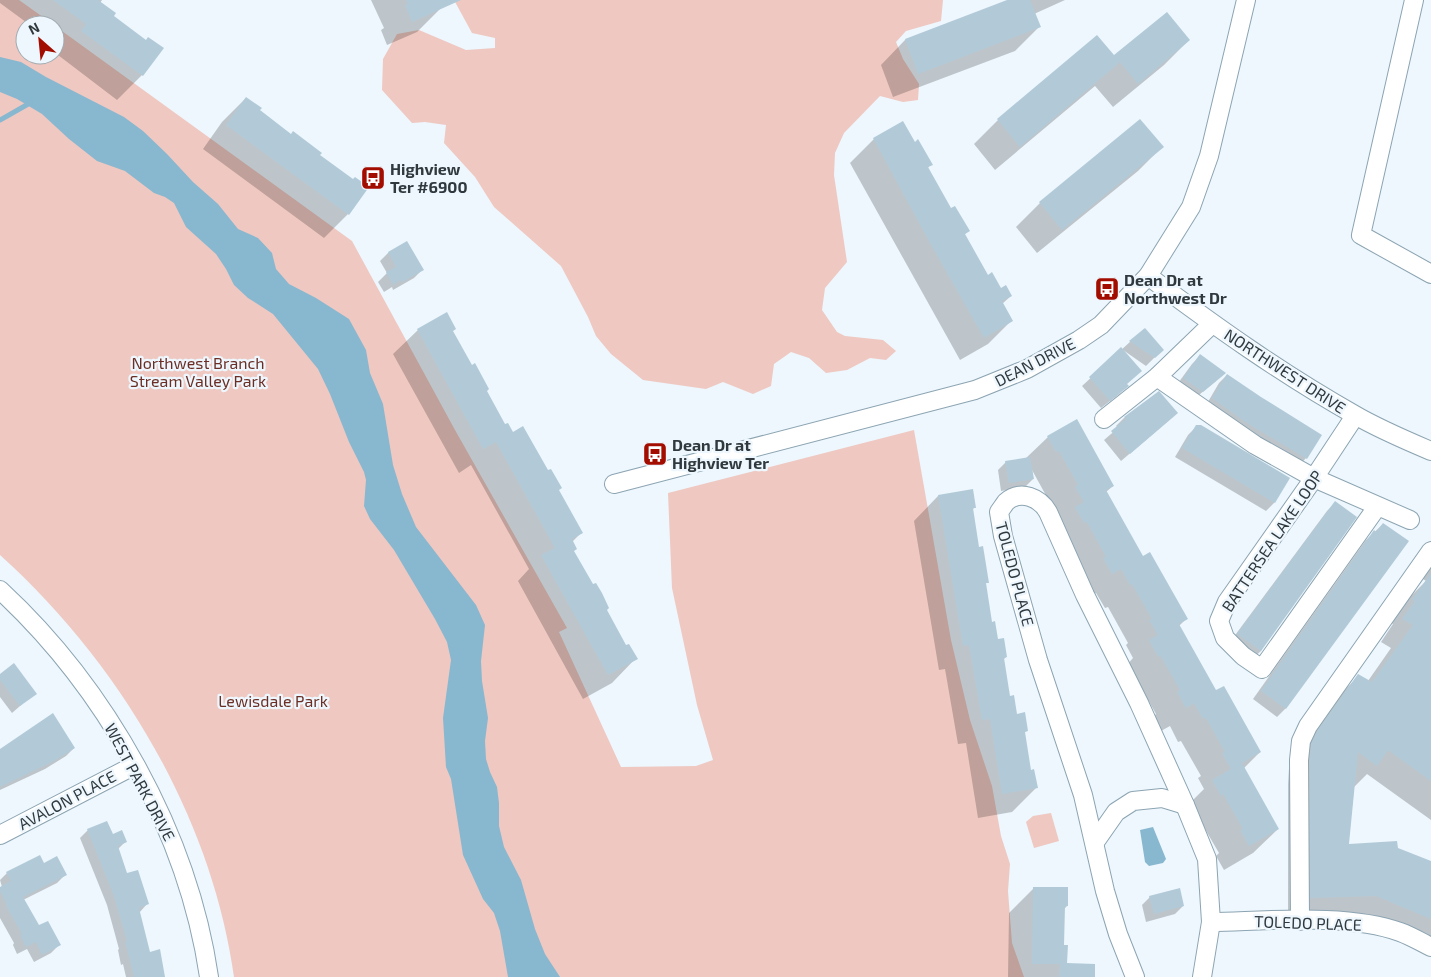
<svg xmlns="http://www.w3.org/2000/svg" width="1431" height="977" viewBox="0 0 1431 977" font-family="'Exo 2',sans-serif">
<rect width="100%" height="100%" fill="#edf7fd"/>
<g fill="#efc8c1">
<path d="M0 0H19L54 25H25V55H55V26L352 241 455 430 567 628 559 632 621 767 696 766 713 760 697 705 672 588 668 493 914 430 951 640 970 720 992 786 1001 836 1010 864 1008 891 1012 943 1024 977H234C212 817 119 662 0 555Z"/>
<polygon points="454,0 943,0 941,21 906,31 896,42 903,59 919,84 918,100 903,102 880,96 844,133 835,153 834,175 847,262 825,288 822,310 837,332 845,336 883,340 896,351 886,360 870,358 847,370 826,373 809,358 791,352 774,364 771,386 753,394 723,382 706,389 643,380 611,354 596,336 588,317 561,266 494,207 475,177 444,143 446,125 425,122 412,123 382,90 383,59 397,34 419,30 466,50 495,48 495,38 472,33"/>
<polygon points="1051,813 1059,841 1034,848 1026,822 1033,816"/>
</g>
<g fill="#88b7d0">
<polygon points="0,57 21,62 46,77 124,117 143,131 167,154 193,182 218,204 238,229 258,238 272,253 276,269 289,284 316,298 349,319 366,350 370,373 383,404 393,465 402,494 416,527 476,605 485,625 481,661 482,681 488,718 485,741 486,759 490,772 497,787 499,803 499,826 504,847 521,880 535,929 545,954 560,977 508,977 500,931 494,913 483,899 463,855 451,779 446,767 443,718 451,660 447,642 435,619 394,550 370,519 364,506 366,480 364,472 349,442 330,394 318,369 273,314 248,298 234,285 226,269 216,254 186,227 174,203 165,197 154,193 125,171 97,161 69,139 42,114 17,99 0,92"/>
<polygon points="1153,827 1166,859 1163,863 1149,866 1145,862 1140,830"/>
</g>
<g fill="#0003">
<polygon points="0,0 102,0 100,3 113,17 146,41 162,48 142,75 117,100 58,55 62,49 55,44 55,25 30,25 0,3"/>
<polygon points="371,0 438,0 441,8 417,32 387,45 381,30 384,28"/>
<polygon points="1011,0 1065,0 1034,14 1039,27 1015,51 893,97 881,65 905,40"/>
<polygon points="1189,40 1164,65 1113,107 1095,86 995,170 974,144 998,120 1114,57"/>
<polygon points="246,98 258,111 318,156 348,214 324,238 203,149 222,122"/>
<polygon points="874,139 914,143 931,164 927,169 951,210 968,231 964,235 988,276 1000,289 1011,296 1002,304 1012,320 988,344 960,360 850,163"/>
<polygon points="1162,147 1138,171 1037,253 1016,227 1040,203"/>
<polygon points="407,242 422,270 414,278 393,290 392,287 384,292 378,282 387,273 380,261 388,253"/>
<polygon points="1144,329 1162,350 1146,366 1123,350 1126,384 1119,394 1101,408 1082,386"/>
<polygon points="418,330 452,332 505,426 557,490 581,533 572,542 573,551 626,647 636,658 612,683 583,699 518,581 529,569 471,465 459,473 393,354"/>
<polygon points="1200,356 1216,381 1194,399 1176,386 1192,364"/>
<polygon points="1227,375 1306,458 1298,467 1205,407 1219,383"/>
<polygon points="1158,393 1168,421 1121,461 1104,440 1118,428 1116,426 1124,418"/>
<polygon points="1196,427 1288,479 1274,503 1266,511 1175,457 1188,435"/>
<polygon points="1048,437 1113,486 1106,492 1143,558 1186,619 1178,627 1215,692 1260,752 1244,768 1278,829 1253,853 1224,870 1216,856 1219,853 1198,817 1188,805 1204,789 1198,778 1201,776 1181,741 1178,742 1170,726 1161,731 1153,717 1156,714 1136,679 1126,666 1133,658 1126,645 1128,643 1108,607 1105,608 1096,593 1088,598 1054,510 1032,470 1033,479 1025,487 1001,491 998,470 1006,462 1025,459"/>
<polygon points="938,496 975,507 972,510 978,548 987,582 985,585 991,623 997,641 1006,657 1003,660 1009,697 1016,715 1027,730 1024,733 1030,771 1036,788 1012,812 978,818 966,743 958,744 945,669 939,670 914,521"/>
<polygon points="1335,503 1261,651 1252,659 1230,642 1327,511"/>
<polygon points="1383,524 1407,542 1285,709 1277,717 1253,699 1366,540"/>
<polygon points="1431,567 1431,820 1367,774 1354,787 1348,846 1396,849 1431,863 1431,951 1353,918 1288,920 1288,784 1289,768 1295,755 1336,698 1359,676 1368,681 1391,648 1381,642 1393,624 1390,622 1408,599 1426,581 1423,579"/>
<polygon points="0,675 35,693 12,713 0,697"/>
<polygon points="74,748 66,756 45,769 0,790 0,750"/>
<polygon points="88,830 112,836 125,842 118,849 127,875 147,904 139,913 149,953 164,977 126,977 123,964 121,965 118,950 119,949 107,905 80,838"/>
<polygon points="44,865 65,875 57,883 23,900 38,927 59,945 51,953 34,962 27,949 17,954 13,945 14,943 0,918 0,888 2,887 0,880 7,873"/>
<polygon points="1034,888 1067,906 1064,909 1063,947 1066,965 1093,977 1008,977 1009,913"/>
<polygon points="1150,897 1183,906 1175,914 1146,922 1142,905"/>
</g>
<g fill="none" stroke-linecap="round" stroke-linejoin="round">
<polyline stroke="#88b7d0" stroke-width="5" points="0,120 30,103"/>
</g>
<g fill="#b2cad8">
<polygon points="53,0 98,0 116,13 114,16 146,40 148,37 164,48 143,76 81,31 86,24"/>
<polygon points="406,0 461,0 412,22 405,5 408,4"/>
<polygon points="1007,0 1030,0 1041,27 918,74 905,39"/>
<polygon points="1167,12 1190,40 1138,84 1120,62 1020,147 997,119 1097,35 1114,55"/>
<polygon points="246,97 262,108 260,110 291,134 293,131 322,153 320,155 353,179 355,177 369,187 349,215 226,125"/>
<polygon points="1140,119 1164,147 1062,230 1039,202"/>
<polygon points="903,121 915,142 918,139 933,165 928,167 951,208 955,206 970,231 965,234 988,275 992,272 1001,288 1006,285 1012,296 1002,301 1013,321 984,338 930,243 873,138"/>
<polygon points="407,241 424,270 402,282 400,280 393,285 386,272 396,267 388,252"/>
<polygon points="447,312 456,329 453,331 472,365 475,363 489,389 487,391 505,424 508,423 513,432 523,426 548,470 551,469 562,488 559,490 583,533 572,539 577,549 574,551 593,584 596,583 602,593 609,608 607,610 626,645 629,644 638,659 608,675 541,555 555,548 496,442 483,449 417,329"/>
<polygon points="1145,328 1164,350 1155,358 1129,341"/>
<polygon points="1121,347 1142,371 1127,384 1129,386 1110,401 1089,377"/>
<polygon points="1200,354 1226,373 1203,392 1183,378"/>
<polygon points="1227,374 1261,397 1322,435 1307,459 1244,421 1212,398"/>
<polygon points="1159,391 1178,413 1130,454 1111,431 1126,419 1124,417"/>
<polygon points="1077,419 1114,486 1106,490 1143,556 1150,552 1188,619 1179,624 1216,690 1224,686 1261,752 1242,763 1279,829 1249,846 1240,830 1243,829 1223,794 1221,796 1212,780 1231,769 1222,753 1225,752 1206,718 1203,719 1194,703 1186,708 1177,692 1180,690 1160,655 1158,657 1149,640 1158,635 1149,620 1152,619 1132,584 1130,585 1121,569 1112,574 1103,558 1106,557 1087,522 1084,523 1075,507 1084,502 1075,487 1078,485 1059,451 1056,452 1047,436"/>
<polygon points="1196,425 1201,425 1290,478 1275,503 1182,448"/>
<polygon points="1030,457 1034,479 1009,483 1005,461"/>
<polygon points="973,489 976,508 973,508 979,547 983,546 989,583 986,583 992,622 995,621 998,639 1004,638 1007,657 1004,658 1010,696 1014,695 1017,714 1025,712 1028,731 1025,732 1031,770 1034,769 1038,788 1002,794 990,719 982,720 969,645 963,646 938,495"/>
<polygon points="1335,501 1357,517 1261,651 1237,634"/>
<polygon points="1383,523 1409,541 1286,709 1261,691 1374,530 1376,532"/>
<polygon points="1431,573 1431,781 1388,750 1377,766 1358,752 1349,844 1397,841 1398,848 1431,861 1431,919 1376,896 1310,898 1310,761 1311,744 1317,731 1358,674 1372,682 1413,625 1402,619 1415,601 1412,600"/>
<polygon points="14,663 37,694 20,706 0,680 0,674"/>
<polygon points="53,713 75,748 54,761 0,787 0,749"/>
<polygon points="107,821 113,834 122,830 127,842 118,846 127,873 138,870 149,904 139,908 150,952 160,949 165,977 134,977 125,941 127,941 114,896 87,829"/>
<polygon points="40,855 44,863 57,856 67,875 23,897 39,925 48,921 61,945 42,955 36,942 26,947 20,935 22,934 6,906 7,905 0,891 0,887 11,881 6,872"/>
<polygon points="1033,887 1068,887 1068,906 1065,906 1064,945 1068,945 1067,963 1095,964 1095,977 1059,977 1060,964 1032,964"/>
<polygon points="1180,888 1184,906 1154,914 1149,896"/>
</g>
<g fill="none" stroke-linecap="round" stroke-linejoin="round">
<defs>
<g id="minor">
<polyline points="1414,0 1361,235 1431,274"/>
<path d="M1148 276C1215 326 1282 374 1355 415 1379 429 1405 440 1431 451"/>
<polyline points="1157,377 1255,445 1314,478 1410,520"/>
<polyline points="1355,416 1314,478 1227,602 1219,621 1225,638 1243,656 1262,669 1377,507"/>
<polyline points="1104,419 1157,377 1212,324"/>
<polyline points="614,484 975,390 1027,369 1079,340 1101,325 1148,276 1191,207 1209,156 1246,0"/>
<path d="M0 590C106 688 188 833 209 977"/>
<polyline points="0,835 135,765"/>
<polyline points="1095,842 1116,812 1133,801 1162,798 1185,805"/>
<polyline points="1300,921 1299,760 1301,741 1308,726 1431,551"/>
<path d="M1211 922C1267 921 1348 913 1400 932 1411 936 1421 942 1431 947"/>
<path d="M1135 977 1118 934 1105 891 1083 795 1038 660 1003 536 999 512C1001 509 1004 505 1006 502 1021 489 1040 498 1048 512L1085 595 1139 703 1185 805 1207 859 1211 922 1202 977"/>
</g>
</defs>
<use href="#minor" stroke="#8ca4b2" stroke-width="20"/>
<use href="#minor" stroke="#fff" stroke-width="18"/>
</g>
<defs>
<symbol id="bus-square" viewBox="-11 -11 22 22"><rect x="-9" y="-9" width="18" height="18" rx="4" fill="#a20d00" stroke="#edf7fd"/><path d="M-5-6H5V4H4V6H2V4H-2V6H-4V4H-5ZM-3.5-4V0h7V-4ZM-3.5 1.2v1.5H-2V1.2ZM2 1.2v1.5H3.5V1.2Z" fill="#fff"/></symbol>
</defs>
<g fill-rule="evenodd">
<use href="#bus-square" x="359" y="164" width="28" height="28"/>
<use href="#bus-square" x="1093" y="275" width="28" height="28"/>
<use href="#bus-square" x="641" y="440" width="28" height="28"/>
</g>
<g text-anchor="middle" stroke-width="4.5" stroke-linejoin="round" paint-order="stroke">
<g font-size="16" font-weight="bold" fill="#2f393e" stroke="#edf7fd" text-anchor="start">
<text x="390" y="175">Highview<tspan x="390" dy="18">Ter #6900</tspan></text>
<text x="1124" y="286">Dean Dr at<tspan x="1124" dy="18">Northwest Dr</tspan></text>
<text x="672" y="451">Dean Dr at<tspan x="672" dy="18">Highview Ter</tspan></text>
</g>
<g font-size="16" fill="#2f393e" stroke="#edf7fd">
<text transform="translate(1035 362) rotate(-27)" y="6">DEAN DRIVE</text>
<text transform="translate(1285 371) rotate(33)" y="6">NORTHWEST DRIVE</text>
<text transform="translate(1272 541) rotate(-56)" y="6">BATTERSEA LAKE LOOP</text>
<text transform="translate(1015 574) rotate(75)" y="6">TOLEDO PLACE</text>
<text transform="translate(140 782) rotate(62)" y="6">WEST PARK DRIVE</text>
<text transform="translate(67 800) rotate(-28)" y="6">AVALON PLACE</text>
<text transform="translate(1308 923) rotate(2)" y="6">TOLEDO PLACE</text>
</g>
<g font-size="16" fill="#6c2e24" stroke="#edf7fd">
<text x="198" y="369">Northwest Branch<tspan x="198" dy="18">Stream Valley Park</tspan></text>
<text x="273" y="707">Lewisdale Park</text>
</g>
</g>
<g transform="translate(40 40) rotate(333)"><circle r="24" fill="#edf7fd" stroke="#a1abb1"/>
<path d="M0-4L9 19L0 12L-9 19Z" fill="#a20d00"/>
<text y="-8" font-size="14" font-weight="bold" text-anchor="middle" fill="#2f393e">N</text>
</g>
</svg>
